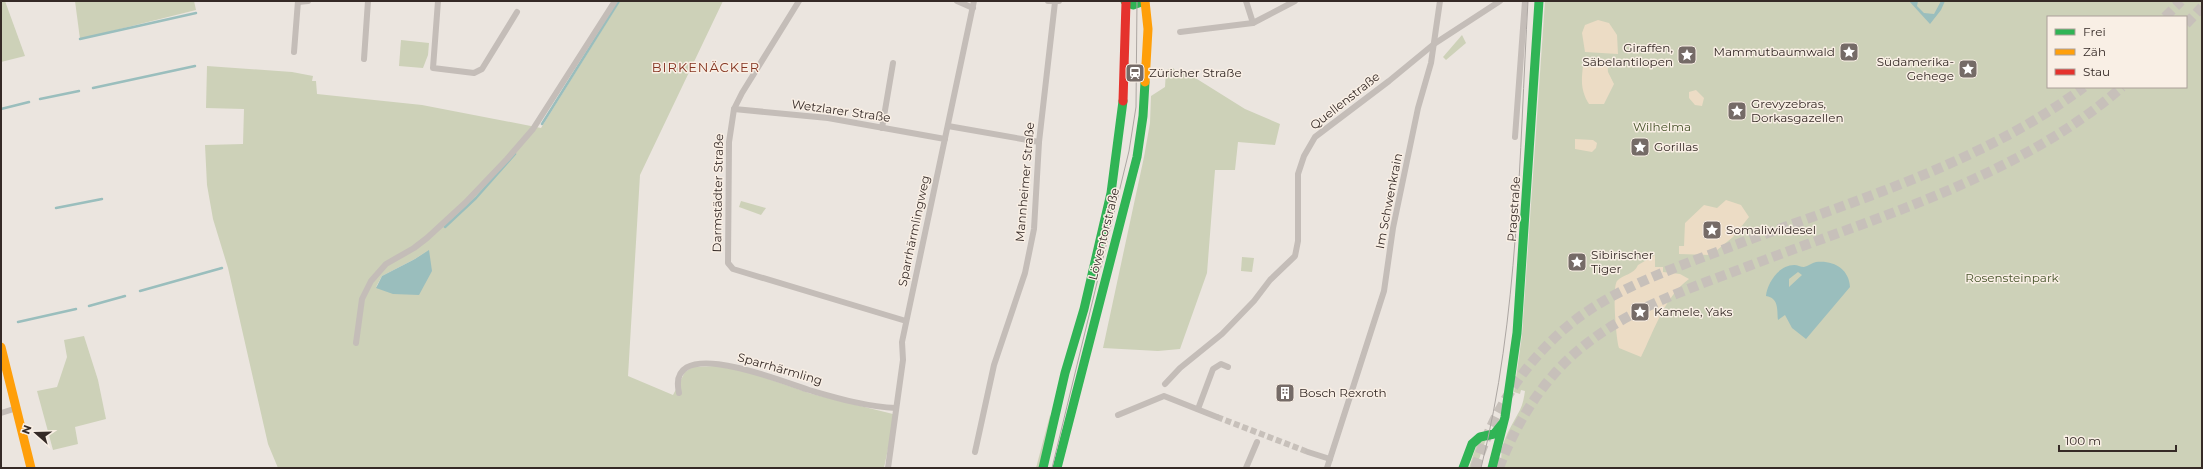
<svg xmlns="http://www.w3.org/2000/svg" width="2203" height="469" viewBox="0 0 2203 469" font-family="Montserrat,sans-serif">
<rect width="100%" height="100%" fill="#ebe5df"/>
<g fill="#cdd1b8" fill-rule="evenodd">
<polygon points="1,1 5,1 25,56 1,62"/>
<polygon points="75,1 194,1 196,10 80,39"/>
<path d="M620 1H723L640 175 628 376 673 395 685 372 693 367 715 366 740 369 812 394 893 414V425L884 468H278L268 444 228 268 213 219 207 185 205 145 243 144 244 109 206 108 207 66 292 72 313 76 312 81H316L317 94 422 105 541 128ZM428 250 376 287 382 276 415 259Z"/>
<path d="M1545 1H2202V468H1503C1496 448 1511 427 1520 410 1523 404 1524 397 1525 391L1521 390 1520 394 1514 392 1522 335ZM2048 17H2186V87H2048Z"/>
<polygon points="1462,35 1466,43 1446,60 1443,57"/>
<polygon points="401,40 429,43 428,55 423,68 399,66"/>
<polygon points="1173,68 1178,73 1189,74 1245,109 1280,124 1275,145 1238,142 1235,170 1215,170 1207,273 1180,349 1158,351 1103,348 1144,157 1150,123 1151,96 1165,87 1166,70"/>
<polygon points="741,201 766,208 761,215 739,207"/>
<polygon points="1242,257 1254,258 1252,272 1241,271"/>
<polygon points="84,336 98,380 106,419 75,427 78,444 53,450 37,391 57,387 67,357 64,340"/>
<polygon points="1050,415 1051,417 1040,468 1036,468"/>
<polygon points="1486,439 1476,468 1469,468 1478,441"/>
</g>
<g fill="#ecdcc5">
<polygon points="1598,20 1609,23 1617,35 1618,54 1585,52 1582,33 1585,25"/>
<path d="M1584 58 1607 60 1608 72 1614 84 1604 104H1589C1579 88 1582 76 1584 58Z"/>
<polygon points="1696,90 1704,98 1702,106 1695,105 1689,98 1689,92"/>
<polygon points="1575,139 1593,140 1597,143 1596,148 1592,152 1575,149"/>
<polygon points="1726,200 1741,205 1749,217 1733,237 1711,255 1679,254 1679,246 1684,246 1685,223 1704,205 1717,208"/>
<path d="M1655 255V267H1663V272L1680 274 1689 279C1665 296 1654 331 1641 357L1619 348C1616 339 1612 287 1617 281 1623 274 1634 275 1638 265Z"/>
</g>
<g fill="#9abebd" fill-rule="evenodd">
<polygon points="1909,1 1918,1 1917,6 1924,13 1934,14 1941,1 1945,1 1941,10 1930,24"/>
<polygon points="429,250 432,271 419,295 393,294 376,288 382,276 415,259"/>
<path d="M1816 262C1834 260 1849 269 1850 287L1806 339 1792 328 1785 315 1778 320C1777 310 1779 298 1766 296 1767 283 1779 265 1794 265 1798 265 1800 267 1804 267 1808 266 1812 263 1816 262ZM1798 272 1802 275 1789 287V279Z"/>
</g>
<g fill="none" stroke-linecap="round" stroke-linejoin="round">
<g stroke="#9abebd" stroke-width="2.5">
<polyline points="80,39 196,13"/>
<polyline points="93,88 195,66"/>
<polyline points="40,99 79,91"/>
<polyline points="1,109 29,102"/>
<polyline points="542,124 619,1"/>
<polyline points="56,208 102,199"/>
<polyline points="445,227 476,198 515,154"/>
<polyline points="140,291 222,268"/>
<polyline points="89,306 125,296"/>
<polyline points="18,322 76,309"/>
</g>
<polyline stroke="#c7c0ba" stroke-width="6" stroke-dasharray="6 3" stroke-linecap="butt" points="1217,417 1308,452"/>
<g stroke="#c7c0ba" stroke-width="10" stroke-dasharray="10 5" stroke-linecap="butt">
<polyline points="2165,17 2181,1"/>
<polyline points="2186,24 2202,7"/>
<path d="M1475 468C1494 412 1518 371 1562 331 1610 288 1676 268 1735 245 1853 201 1983 163 2084 87"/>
<path d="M1499 468C1516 423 1543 379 1581 348 1630 308 1688 289 1746 267 1871 219 2020 177 2122 87"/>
</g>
<g stroke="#c4bdb8" stroke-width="6">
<polyline points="438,1 433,68 474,73 482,69 517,12"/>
<polyline points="799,1 742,93 734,109 729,142 728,263 733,269 906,321"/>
<polyline points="957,1 973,8"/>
<polyline points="1048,1 1059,1"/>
<polyline points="1246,1 1253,23"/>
<polyline points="298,2 308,1"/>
<polyline points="1180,32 1253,23 1295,1"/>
<polyline points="294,52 298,1"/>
<polyline points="364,59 368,1"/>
<polyline points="734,109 828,118 945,139"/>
<polyline points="948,126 1039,142"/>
<polyline points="882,128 893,63"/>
<polyline points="1515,137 1525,1"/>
<polyline points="356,343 362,299 371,281 386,264 414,248 427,238 465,203 507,159 533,129 615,1"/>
<polyline points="1165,384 1180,368 1222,334 1254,301 1270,280 1295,256 1298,241 1298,174 1304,156 1315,137 1389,81 1434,44 1500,1"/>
<path d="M679 393C665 332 786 383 809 390 837 398 867 407 896 408"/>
<polyline points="1198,409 1213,369 1221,364 1228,367"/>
<polyline points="1,413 17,408"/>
<polyline points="1118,415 1164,396 1217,417"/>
<polyline points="975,452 994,365 1025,273 1034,229 1039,142 1055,2"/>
<polyline points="1308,452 1330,459"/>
<polyline points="888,468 903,360 902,342 974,1"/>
<polyline points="1246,468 1257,442"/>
<polyline points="1327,468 1384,291 1393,228 1418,108 1431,63 1440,1"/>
</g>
<g stroke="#30b455" stroke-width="9">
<polyline points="1125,1 1133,5 1144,1"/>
<polyline points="1043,468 1065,373 1084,309 1111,193 1123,101"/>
<polyline points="1057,468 1137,157 1143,116 1145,82"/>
<polyline points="1463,468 1472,444 1480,437 1494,434 1502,424"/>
<polyline points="1492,468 1505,417 1517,333 1539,1"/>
</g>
<g stroke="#ff9f0a" stroke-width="9">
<polyline points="1145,82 1148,29 1145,1"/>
<polyline points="1,347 31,468"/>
</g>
<polyline stroke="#e5322d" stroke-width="9" points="1123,101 1126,2"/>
<g stroke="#aca6a2" stroke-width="1">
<polyline points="1052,468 1129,151 1136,107 1137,1"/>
<path d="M1481 468C1519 317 1519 156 1528 1"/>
</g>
</g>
<defs>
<symbol id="sight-square" viewBox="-11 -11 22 22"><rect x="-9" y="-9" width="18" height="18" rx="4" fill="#756b67" stroke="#f9efe5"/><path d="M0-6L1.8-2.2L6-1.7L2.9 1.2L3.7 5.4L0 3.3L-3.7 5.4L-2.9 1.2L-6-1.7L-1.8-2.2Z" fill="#fff"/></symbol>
<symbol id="station-square" viewBox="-11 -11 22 22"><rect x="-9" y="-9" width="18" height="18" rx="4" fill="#756b67" stroke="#f9efe5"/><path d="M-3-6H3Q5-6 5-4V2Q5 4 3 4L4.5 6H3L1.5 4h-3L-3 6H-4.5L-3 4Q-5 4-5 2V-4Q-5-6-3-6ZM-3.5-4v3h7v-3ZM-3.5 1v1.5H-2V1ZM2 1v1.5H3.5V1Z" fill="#fff"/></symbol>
<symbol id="building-square" viewBox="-11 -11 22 22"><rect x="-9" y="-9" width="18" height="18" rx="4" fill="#756b67" stroke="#f9efe5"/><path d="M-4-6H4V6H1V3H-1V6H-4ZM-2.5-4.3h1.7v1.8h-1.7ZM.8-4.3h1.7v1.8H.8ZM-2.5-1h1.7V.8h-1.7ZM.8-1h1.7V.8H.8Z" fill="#fff"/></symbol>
</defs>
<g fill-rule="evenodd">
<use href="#sight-square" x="1838" y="41" width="22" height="22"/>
<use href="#sight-square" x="1676" y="44" width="22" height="22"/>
<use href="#sight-square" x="1957" y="58" width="22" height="22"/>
<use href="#station-square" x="1124" y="62" width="22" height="22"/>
<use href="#sight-square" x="1726" y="100" width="22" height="22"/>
<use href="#sight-square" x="1629" y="136" width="22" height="22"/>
<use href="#sight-square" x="1701" y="219" width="22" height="22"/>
<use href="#sight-square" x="1566" y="251" width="22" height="22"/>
<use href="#sight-square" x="1629" y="301" width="22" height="22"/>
<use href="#building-square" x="1274" y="382" width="22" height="22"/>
</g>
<g text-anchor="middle" stroke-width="3" stroke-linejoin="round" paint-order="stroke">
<g font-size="12" fill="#352a26" stroke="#f9efe5" text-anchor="start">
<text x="1673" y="52" text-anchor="end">Giraffen,<tspan x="1673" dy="14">Säbelantilopen</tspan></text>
<text x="1835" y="56" text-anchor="end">Mammutbaumwald</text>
<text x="1954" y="66" text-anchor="end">Südamerika-<tspan x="1954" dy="14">Gehege</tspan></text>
<text x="1149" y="77">Züricher Straße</text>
<text x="1751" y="108">Grevyzebras,<tspan x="1751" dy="14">Dorkasgazellen</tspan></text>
<text x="1654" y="151">Gorillas</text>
<text x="1726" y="234">Somaliwildesel</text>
<text x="1591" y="259">Sibirischer<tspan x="1591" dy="14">Tiger</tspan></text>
<text x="1654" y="316">Kamele, Yaks</text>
<text x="1299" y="397">Bosch Rexroth</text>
</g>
<g font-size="12" fill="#352a26" stroke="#f9efe5">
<text transform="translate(1345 101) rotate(-38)" y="4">Quellenstraße</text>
<text transform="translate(841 111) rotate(8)" y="4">Wetzlarer Straße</text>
<text transform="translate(1025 182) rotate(-85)" y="4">Mannheimer Straße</text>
<text transform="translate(718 193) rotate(-89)" y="4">Darmstädter Straße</text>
<text transform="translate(1389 201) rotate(-79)" y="4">Im Schwenkrain</text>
<text transform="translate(1514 209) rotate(-86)" y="4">Pragstraße</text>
<text transform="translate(914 231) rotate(-78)" y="4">Sparrhärmlingweg</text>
<text transform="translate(1104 234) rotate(-76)" y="4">Löwentorstraße</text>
<text transform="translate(780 369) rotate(16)" y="4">Sparrhärmling</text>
</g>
<g font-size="12" fill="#46532a" stroke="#f9efe5">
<text x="1662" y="131">Wilhelma</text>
<text x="2012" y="282">Rosensteinpark</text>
</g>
<g font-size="13" letter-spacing="1" fill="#84331f" stroke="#f9efe5">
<text x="706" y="72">BIRKENÄCKER</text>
</g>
</g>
<rect width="2203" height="469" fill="none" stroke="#352a26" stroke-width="4"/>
<rect x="2047" y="16" width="140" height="72" fill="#f9efe5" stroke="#aba099"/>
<rect x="2055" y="29" width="20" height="6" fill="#30b455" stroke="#aba099"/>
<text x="2083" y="36" font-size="12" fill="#352a26">Frei</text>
<rect x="2055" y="49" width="20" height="6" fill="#ff9f0a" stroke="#aba099"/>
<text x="2083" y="56" font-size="12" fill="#352a26">Zäh</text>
<rect x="2055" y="69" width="20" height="6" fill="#e5322d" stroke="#aba099"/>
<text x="2083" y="76" font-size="12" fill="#352a26">Stau</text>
<g transform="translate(36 433) rotate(290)" stroke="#f9efe5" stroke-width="3" paint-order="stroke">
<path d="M0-3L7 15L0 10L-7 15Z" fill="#352a26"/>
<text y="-6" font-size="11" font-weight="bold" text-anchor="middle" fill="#352a26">N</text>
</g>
<path d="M2059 445v6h117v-6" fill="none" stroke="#352a26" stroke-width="2"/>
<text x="2065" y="445" font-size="12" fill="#352a26" stroke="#f9efe5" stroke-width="3" paint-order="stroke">100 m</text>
</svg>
